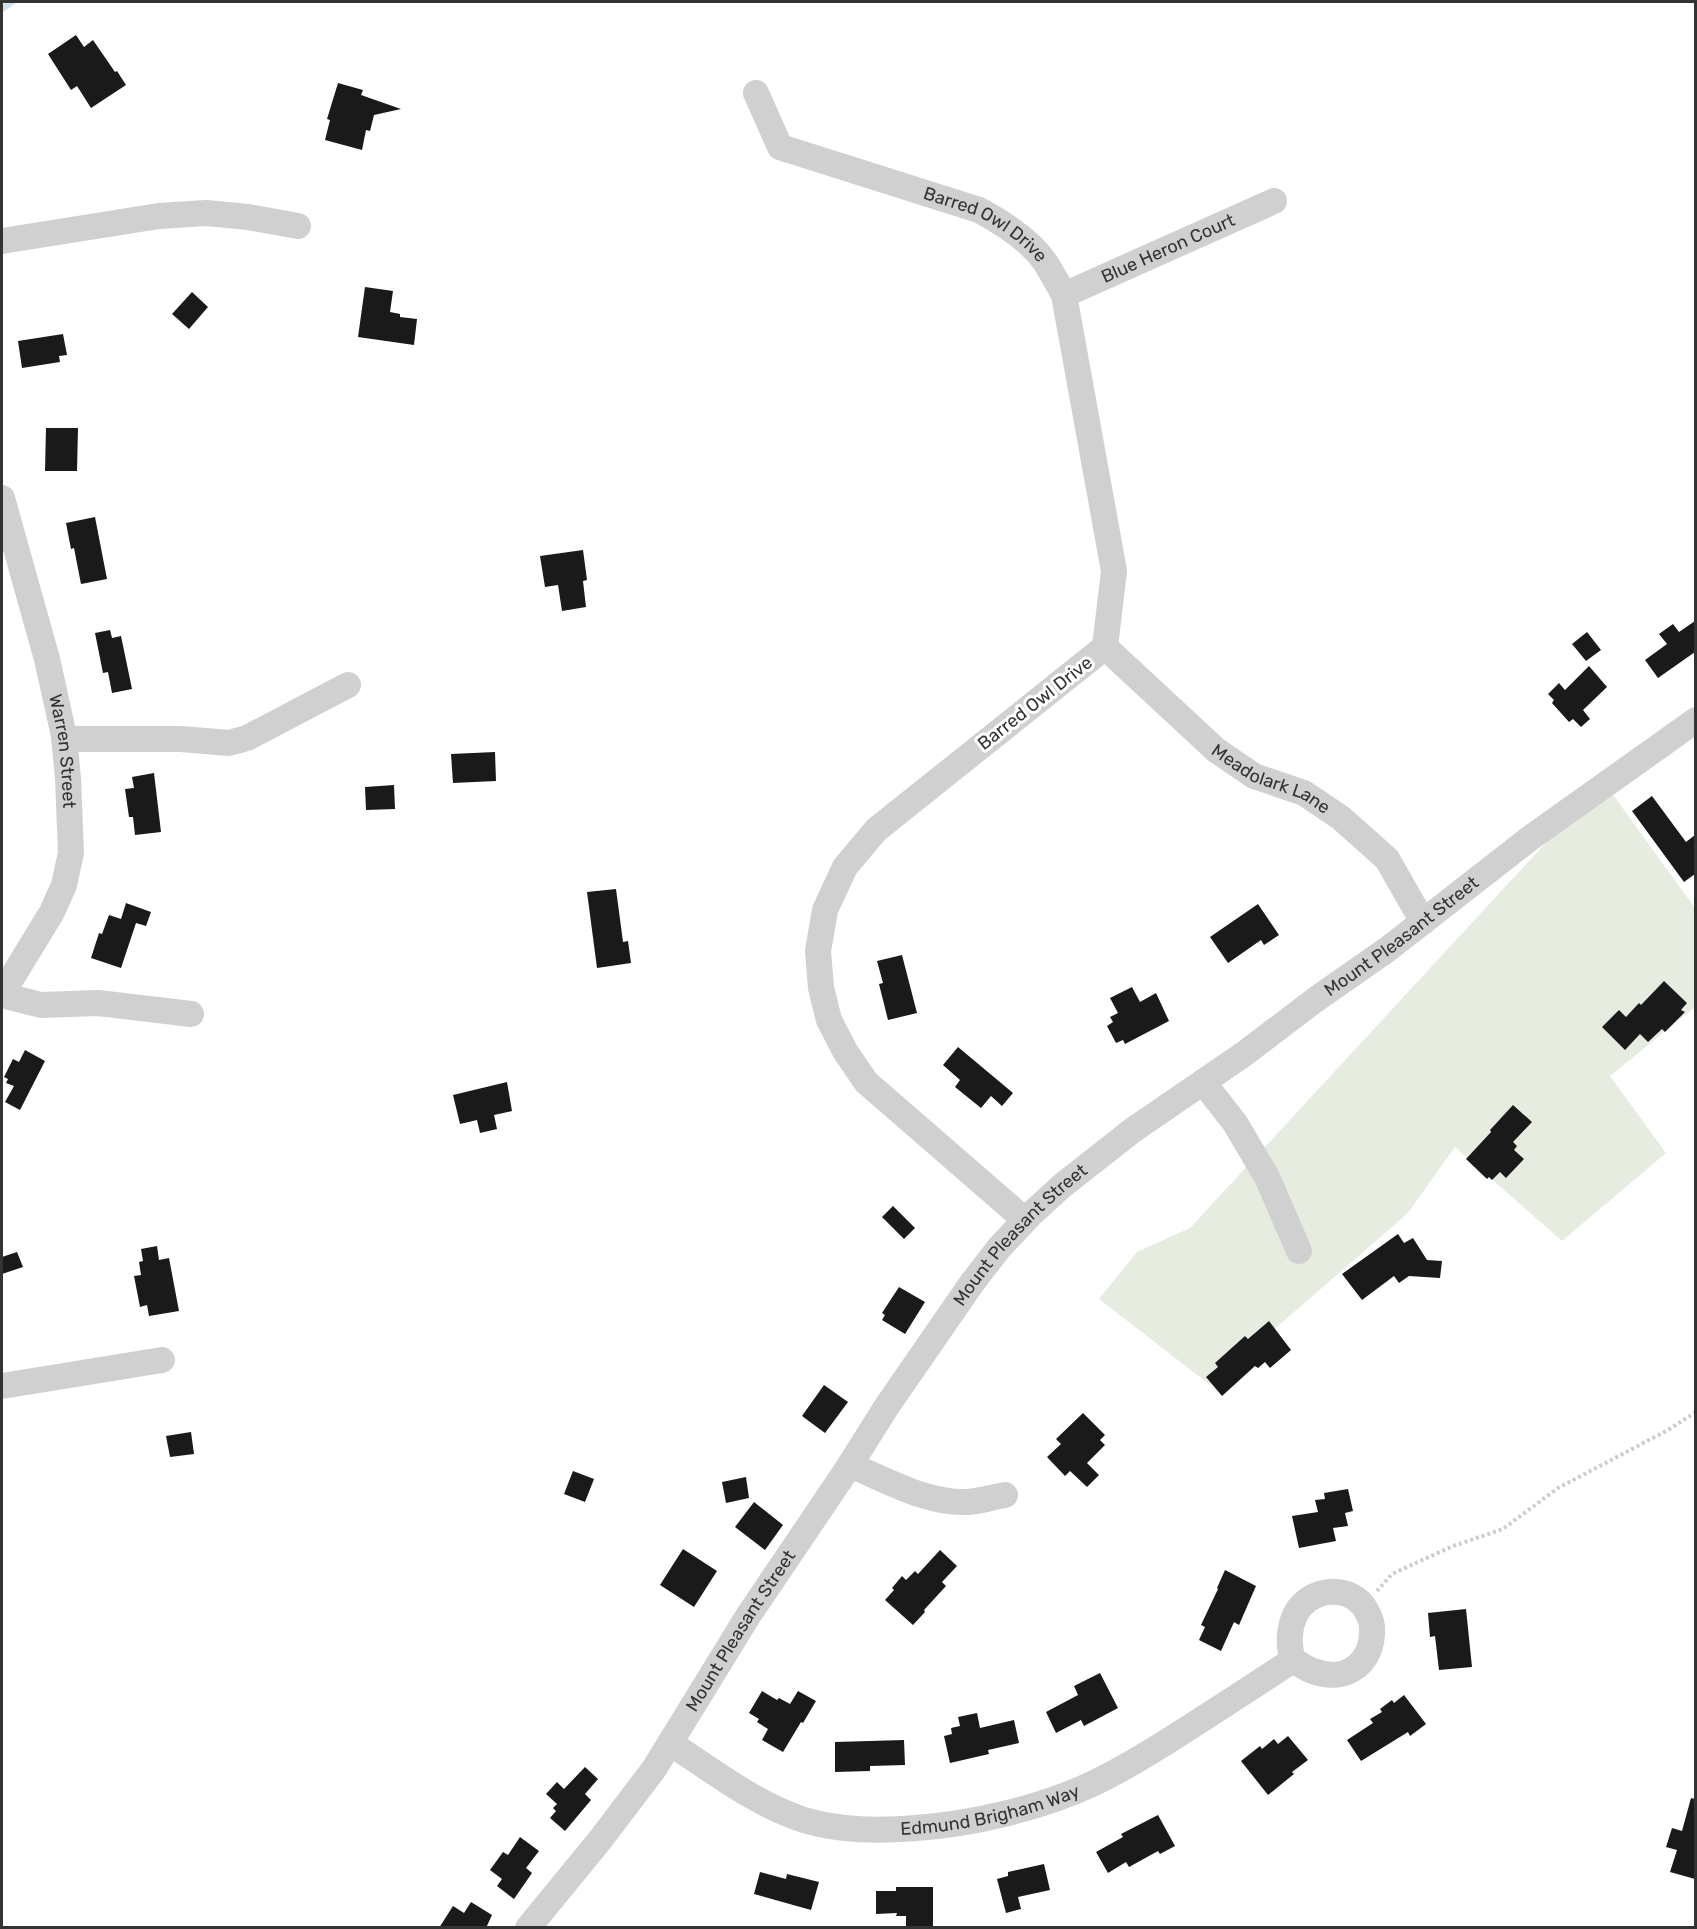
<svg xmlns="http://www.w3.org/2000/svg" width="1697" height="1929" viewBox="0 0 1697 1929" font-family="Rubik,sans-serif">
<rect width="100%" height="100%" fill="#fff"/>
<polygon fill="#e6ecdf" points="1603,781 1695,908 1695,1007 1610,1076 1666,1153 1562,1241 1455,1147 1407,1214 1210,1385 1099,1299 1137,1252 1190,1228"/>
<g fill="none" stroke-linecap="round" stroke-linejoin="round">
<polyline stroke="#cfe2ee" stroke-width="6" points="2,9 12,2"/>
</g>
<g fill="#1a1a1a">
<polygon points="76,35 84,47 93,40 115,72 117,71 126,85 91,108 77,86 71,90 48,54"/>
<polygon points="338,83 363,90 361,95 401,109 374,115 370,131 366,130 362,150 325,140 330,120 327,119"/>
<polygon points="365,287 393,291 390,312 400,314 400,317 417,319 414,345 358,337"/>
<polygon points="192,292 208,307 189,329 172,314"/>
<polygon points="63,334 67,355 59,356 60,362 22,368 18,341"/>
<polygon points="46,428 78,428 77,471 45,471"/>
<polygon points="95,517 107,579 81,584 74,548 71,549 66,523"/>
<polygon points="583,550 587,580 583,581 586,607 562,611 558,585 545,587 540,556"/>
<polygon points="1695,621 1695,652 1658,678 1645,660 1667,644 1659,634 1673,624 1679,632"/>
<polygon points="110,630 112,638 121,636 132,689 112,693 108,672 103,673 95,633"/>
<polygon points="1587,632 1601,650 1586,661 1572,644"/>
<polygon points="1589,666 1607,687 1583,710 1590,719 1581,727 1573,719 1569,722 1552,703 1554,700 1548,694 1559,683 1565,690"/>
<polygon points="495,752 496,781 453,783 451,754"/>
<polygon points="154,773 161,832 135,835 133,817 129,817 125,789 134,788 132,777"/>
<polygon points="394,785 395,809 366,810 365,787"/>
<polygon points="1652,796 1686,842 1695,835 1695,874 1684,882 1632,811"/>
<polygon points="616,889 623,942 628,941 631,963 597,968 587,892"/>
<polygon points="126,903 151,912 146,926 136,923 121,968 91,958 99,933 102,934 109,915 121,919"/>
<polygon points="1258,904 1279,935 1264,945 1261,940 1228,963 1210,937"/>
<polygon points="902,955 917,1013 888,1020 879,984 883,983 877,961"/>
<polygon points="1664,981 1687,1003 1681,1010 1685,1012 1665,1032 1662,1029 1648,1042 1640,1034 1625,1050 1602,1027 1619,1010 1626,1017 1639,1003 1641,1005"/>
<polygon points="1132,987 1140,1002 1156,993 1169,1021 1125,1044 1123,1040 1116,1043 1107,1026 1113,1022 1110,1017 1118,1013 1110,998"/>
<polygon points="958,1047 1013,1093 1002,1106 991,1096 981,1108 955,1087 960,1080 943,1065"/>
<polygon points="25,1050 45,1061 20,1110 5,1102 14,1086 6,1083 8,1079 4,1077 13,1059 19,1062"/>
<polygon points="507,1082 512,1111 494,1115 497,1129 480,1133 477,1120 460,1124 453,1095"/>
<polygon points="1513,1105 1532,1122 1513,1142 1517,1146 1514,1150 1524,1159 1506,1178 1500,1172 1492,1180 1489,1177 1487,1179 1466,1159 1491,1132 1490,1130"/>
<polygon points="893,1206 915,1228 904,1239 882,1217"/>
<polygon points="1398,1234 1404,1243 1413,1238 1427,1260 1442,1261 1440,1278 1409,1276 1399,1283 1394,1276 1362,1300 1342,1274"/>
<polygon points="157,1246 159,1260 169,1258 179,1311 149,1316 147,1305 140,1307 134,1276 141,1275 139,1262 143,1261 141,1249"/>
<polygon points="17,1252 23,1267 2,1274 2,1257"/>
<polygon points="899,1287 925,1302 905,1334 882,1320 885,1315 882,1313"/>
<polygon points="1269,1321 1291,1350 1270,1368 1265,1362 1258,1368 1255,1366 1222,1396 1206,1377 1218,1367 1215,1363 1245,1336 1248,1339"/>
<polygon points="824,1385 848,1402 825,1433 802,1416"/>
<polygon points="1083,1413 1105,1435 1100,1440 1105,1445 1087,1463 1099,1475 1087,1487 1070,1471 1065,1476 1047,1457 1061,1444 1056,1439"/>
<polygon points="191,1432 194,1454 170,1457 166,1436"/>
<polygon points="573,1471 594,1479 585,1502 564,1494"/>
<polygon points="746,1477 749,1498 726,1503 722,1482"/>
<polygon points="1348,1489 1353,1511 1345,1513 1348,1526 1333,1528 1336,1541 1299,1548 1292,1516 1318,1512 1315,1500 1325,1499 1324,1493"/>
<polygon points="754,1502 783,1525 765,1550 735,1527"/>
<polygon points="683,1549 717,1571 694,1607 660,1585"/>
<polygon points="940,1550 957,1566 942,1582 946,1586 924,1610 925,1612 913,1625 885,1600 894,1590 892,1588 902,1576 906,1580 915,1571 918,1574"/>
<polygon points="1225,1570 1256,1586 1239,1625 1234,1622 1221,1651 1199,1640 1205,1627 1201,1625 1218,1589 1217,1588"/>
<polygon points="1466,1609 1472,1667 1439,1670 1435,1636 1430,1637 1428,1613"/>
<polygon points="1100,1673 1118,1708 1084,1726 1081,1720 1056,1733 1046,1712 1078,1695 1074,1686"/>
<polygon points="762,1691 777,1700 779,1698 790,1704 798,1691 816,1701 803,1723 801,1722 783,1752 762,1740 768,1729 757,1722 759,1719 749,1713"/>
<polygon points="1404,1695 1426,1724 1410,1736 1408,1732 1361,1761 1347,1740 1373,1723 1370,1719 1382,1712 1380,1709 1392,1700 1394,1703"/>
<polygon points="977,1713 980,1728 1014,1720 1019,1743 988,1750 989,1754 950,1763 944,1736 952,1734 951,1728 960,1726 958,1717"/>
<polygon points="1288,1736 1308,1760 1292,1772 1294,1774 1268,1795 1241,1761 1260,1746 1262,1749 1274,1739 1278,1744"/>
<polygon points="904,1740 905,1765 870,1766 870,1771 835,1772 835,1742"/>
<polygon points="585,1767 598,1779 585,1794 591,1800 565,1831 550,1818 556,1811 553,1808 557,1804 546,1794 557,1782 564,1789"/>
<polygon points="1691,1798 1695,1799 1695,1879 1670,1872 1677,1850 1666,1847 1672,1828 1682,1831"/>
<polygon points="1158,1815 1175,1846 1160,1854 1158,1851 1129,1867 1126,1862 1108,1873 1096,1852 1123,1837 1121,1834"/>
<polygon points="520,1837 539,1851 526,1868 532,1873 514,1899 497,1886 502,1879 490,1870 503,1852 508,1855"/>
<polygon points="1044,1864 1050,1890 1018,1897 1021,1909 1006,1913 997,1879 1008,1876 1008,1872"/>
<polygon points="760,1872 786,1879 787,1874 819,1882 811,1910 754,1894"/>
<polygon points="896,1887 933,1887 933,1928 906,1928 906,1916 896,1916 897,1913 876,1914 876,1891 896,1891"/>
<polygon points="471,1902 492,1915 486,1928 439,1928 453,1906 464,1913"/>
</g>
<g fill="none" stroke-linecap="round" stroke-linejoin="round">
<polyline stroke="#cdcdcd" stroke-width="4" stroke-dasharray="3 3" stroke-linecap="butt" points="1377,1591 1392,1574 1453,1546 1503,1529 1558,1488 1668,1430 1696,1412"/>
<g stroke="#d0d0d0" stroke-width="26">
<path id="s1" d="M756 93 780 147 979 210C1003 223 1030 240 1045 262 1052 273 1058 284 1064 295L1114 571 1105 647 876 830 845 867 825 910 818 951 821 988 829 1020 845 1051 866 1082 1025 1220"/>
<polyline points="2,241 159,216 206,213 248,217 298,226"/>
<path id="s2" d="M1064 295 1274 201"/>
<path id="s3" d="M2 498 47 659 64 736 68 779 71 853 64 885 52 912 2 994"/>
<path id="s4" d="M1105 647 1216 750 1254 776 1304 793 1341 818 1387 859 1423 922"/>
<polyline points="64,739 181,739 229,743 247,738 348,685"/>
<polyline points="2,995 41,1005 98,1003 191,1014"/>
<polyline points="1203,1082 1235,1123 1267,1177 1299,1251"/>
<polyline points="2,1386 162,1360"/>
<path d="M850 1465C887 1480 927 1504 968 1502 980 1501 993 1497 1005 1495"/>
<path id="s5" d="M670 1743C713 1771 755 1804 804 1820 841 1831 878 1831 916 1828 972 1824 1041 1808 1092 1784 1122 1770 1151 1752 1179 1734 1217 1710 1255 1685 1293 1660 1299 1663 1306 1669 1313 1671 1347 1684 1374 1662 1372 1627 1372 1622 1370 1618 1368 1614 1357 1588 1323 1585 1303 1604 1289 1617 1287 1643 1293 1660"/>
<path id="s6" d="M528 1928 600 1840 654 1769 748 1616 848 1468 887 1406 972 1283 999 1248 1030 1215 1063 1185 1133 1130 1244 1054 1315 1000 1388 949 1529 839 1696 720"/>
</g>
</g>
<g text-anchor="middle" stroke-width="6" stroke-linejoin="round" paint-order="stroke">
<g font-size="18" fill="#333" stroke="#fff">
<text dy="6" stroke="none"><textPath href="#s1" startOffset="280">Barred Owl Drive</textPath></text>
<text dy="6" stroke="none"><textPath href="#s2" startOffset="114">Blue Heron Court</textPath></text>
<text transform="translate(1035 703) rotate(-38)" y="6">Barred Owl Drive</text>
<text dy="6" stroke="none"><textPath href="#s3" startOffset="261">Warren Street</textPath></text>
<text dy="6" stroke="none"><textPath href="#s4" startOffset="214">Meadolark Lane</textPath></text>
<text dy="6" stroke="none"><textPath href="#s6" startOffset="1338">Mount Pleasant Street</textPath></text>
<text dy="6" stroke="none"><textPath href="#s6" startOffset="852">Mount Pleasant Street</textPath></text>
<text dy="6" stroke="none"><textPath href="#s6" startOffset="366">Mount Pleasant Street</textPath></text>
<text dy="6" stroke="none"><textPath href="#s5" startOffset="344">Edmund Brigham Way</textPath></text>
</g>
</g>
<rect width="1697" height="1929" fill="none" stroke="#333333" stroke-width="6"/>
</svg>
